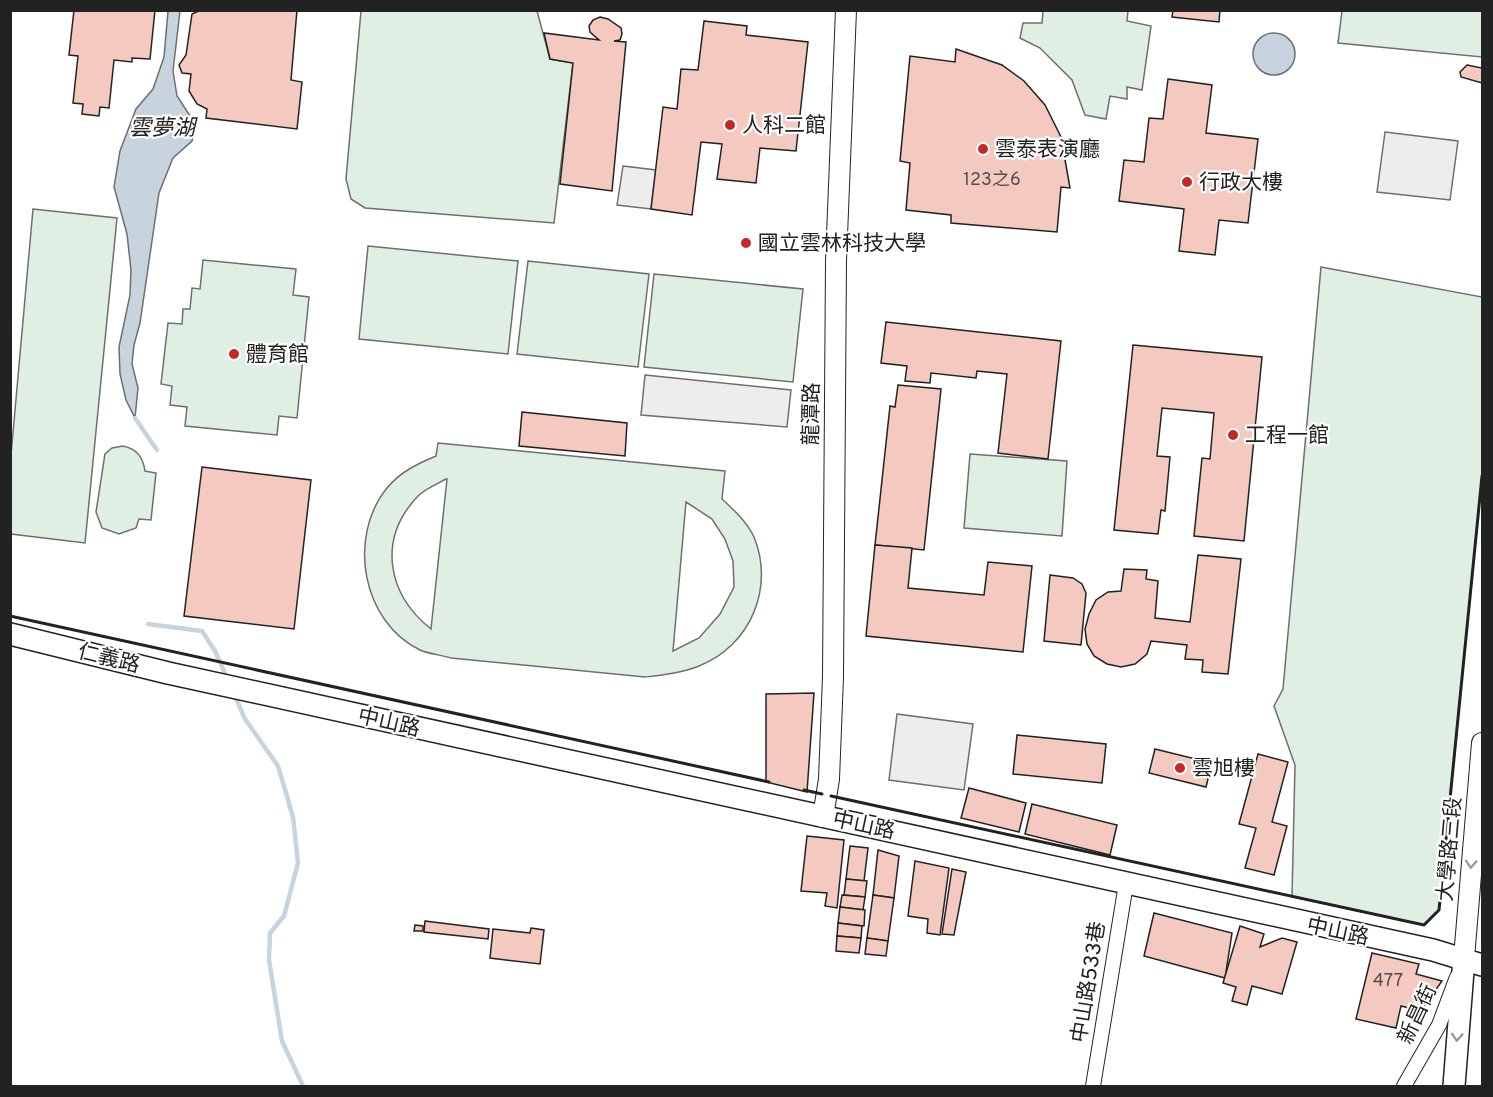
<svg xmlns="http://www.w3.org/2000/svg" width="1493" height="1097" viewBox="0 0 1493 1097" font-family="Overpass,'Noto Sans TC',sans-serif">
<rect width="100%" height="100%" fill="#fff"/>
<g fill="#e0efe3" stroke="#6f6f6f" stroke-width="1.5" fill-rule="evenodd">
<polygon points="361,11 537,11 550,59 573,63 554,223 365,208 351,199 346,179"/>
<polygon points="1043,11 1128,11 1127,21 1151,26 1142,90 1127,87 1127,99 1110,96 1106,119 1085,115 1072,80 1040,48 1020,38 1023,23 1042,23"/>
<polygon points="1342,11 1482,11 1482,57 1338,43"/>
<polygon points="33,209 117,218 85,543 11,534 11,455"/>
<polygon points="368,246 518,261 508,354 359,339"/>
<polygon points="203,260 296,269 293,295 309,297 297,418 279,416 277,435 185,426 187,407 170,405 172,386 161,384 168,323 182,324 183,309 190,309 192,288 200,289"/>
<polygon points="528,261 649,274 638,367 517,354"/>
<polygon points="1321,267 1482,297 1482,476 1439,910 1424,925 1292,897 1295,765 1274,706 1283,689"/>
<polygon points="654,274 803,289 793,382 644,367"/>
<path d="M438 443 725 471 722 499C734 510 747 522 754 537 775 588 750 646 699 666 682 673 663 675 645 677L451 658C442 655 429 654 420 650 362 622 347 537 387 488 400 472 417 464 436 456ZM446 479H447L431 629C387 594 377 539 418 496 425 489 437 484 446 479ZM686 502 712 519 725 539 733 561 734 587 720 614 699 638 673 651Z"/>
<path d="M123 446C137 449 143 457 145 471L156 473 151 520 139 519 136 528 119 534 102 528 96 512 105 454 112 448Z"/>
<polygon points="970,454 1067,461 1062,536 964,528"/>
</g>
<g fill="#ededed" stroke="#6f6f6f" stroke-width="1.5">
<polygon points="1385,132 1458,141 1450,200 1377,192"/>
<polygon points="623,166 656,170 651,209 617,205"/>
<polygon points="645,375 791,390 787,427 641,415"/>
<polygon points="897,714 973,724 964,790 889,780"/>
</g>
<g fill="#c7d3dd" stroke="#6f6f6f" stroke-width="1.5">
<polygon points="168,11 180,11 173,71 177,96 196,125 192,141 173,158 159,193 140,323 134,345 132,364 138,388 135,418 126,400 120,374 119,347 130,295 131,270 127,234 114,187 120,151 136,109 153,89 164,57"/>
<circle cx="1274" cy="54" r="21"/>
</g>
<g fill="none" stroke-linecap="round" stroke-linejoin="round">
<g stroke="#c7d3dd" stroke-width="4.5">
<polyline points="135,418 157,450"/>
<polyline points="148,624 202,631 215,651 227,678"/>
<polyline points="234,694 245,719 278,766 293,817 298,863 284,916 270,933 269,960 282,1041 303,1086"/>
</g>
</g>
<g fill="#f3c9c0" stroke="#222" stroke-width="1.5">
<polygon points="74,10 155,10 150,59 132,58 132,62 114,60 109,108 100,107 99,116 82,114 83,104 73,103 78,56 69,55"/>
<polygon points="297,10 291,80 302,82 297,129 206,118 207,109 197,104 189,91 191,74 182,73 179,65 186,55 192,14 201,10"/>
<polygon points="1173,10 1220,10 1219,22 1172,17"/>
<polygon points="600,17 608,19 621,28 622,34 620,40 614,41 626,42 612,191 560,184 573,63 550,59 544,33 599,40 590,32 589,26 593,20"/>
<polygon points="704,21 747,26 746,35 808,42 796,151 760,148 756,183 717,179 722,144 701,142 692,215 651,209 663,107 677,109 681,69 698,70"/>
<polygon points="956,49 1002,65 1024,81 1045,105 1061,137 1070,188 1061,187 1057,232 951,223 951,215 906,210 910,163 900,161 910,56 955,62"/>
<polygon points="1467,65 1482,68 1482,83 1461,77 1460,72"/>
<polygon points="1168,79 1212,85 1206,133 1258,139 1248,223 1219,220 1215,255 1179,251 1184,209 1119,201 1124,160 1144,162 1149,118 1163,119"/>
<polygon points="886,322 1061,341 1048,459 998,453 1007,374 977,371 976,378 931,373 930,383 905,381 907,366 881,363"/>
<polygon points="1133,345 1262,357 1244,541 1194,536 1202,458 1210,459 1214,413 1162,408 1157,456 1170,457 1165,511 1161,510 1158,534 1114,530"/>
<polygon points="898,385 941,389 924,550 875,545 890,406 895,407"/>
<polygon points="522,412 627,423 625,456 519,446"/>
<polygon points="202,467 311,480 294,629 184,616"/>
<polygon points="875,545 912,548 908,588 984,595 988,562 1032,566 1023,652 866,636"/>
<polygon points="1198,555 1241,559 1228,674 1202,672 1203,660 1185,659 1187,645 1151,641 1147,654 1135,664 1121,667 1107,664 1094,656 1087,644 1085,629 1089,614 1096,600 1108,592 1121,591 1124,569 1147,570 1146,579 1158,581 1155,618 1190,622"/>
<polygon points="1050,575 1073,578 1082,584 1086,593 1081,645 1044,641"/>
<polygon points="814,693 807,792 766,782 766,694"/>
<polygon points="1017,735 1106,744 1102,783 1013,774"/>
<polygon points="1155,749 1212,763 1206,787 1149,773"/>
<polygon points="1258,754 1288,762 1272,822 1287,826 1274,875 1245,868 1256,828 1239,824"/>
<polygon points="969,788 1026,803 1019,832 961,818"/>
<polygon points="1032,804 1117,825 1110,855 1025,834"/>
<polygon points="807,836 844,840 837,908 825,906 827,893 801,891"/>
<polygon points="850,846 868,848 864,881 846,879"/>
<polygon points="878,850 899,856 894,898 873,895"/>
<polygon points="915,861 949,868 940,935 927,933 928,919 908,916"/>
<polygon points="952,869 966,872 954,935 942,934"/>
<polygon points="846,879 867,881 865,897 844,895"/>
<polygon points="842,895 865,897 863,910 840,907"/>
<polygon points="873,895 894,898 888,941 867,938"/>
<polygon points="840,907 865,910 864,926 838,923"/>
<polygon points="1154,913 1232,933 1225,978 1144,956"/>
<polygon points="425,921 489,929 488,939 424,932"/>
<polygon points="838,923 862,926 861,938 837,936"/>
<polygon points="415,925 423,926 423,931 414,931"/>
<polygon points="1240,926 1264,934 1260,947 1282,938 1297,942 1282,994 1252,986 1247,1005 1232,1001 1236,987 1223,983"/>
<polygon points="531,928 544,930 540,964 490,958 493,929 530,933"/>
<polygon points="837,936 861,938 859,953 836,951"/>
<polygon points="867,938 888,941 886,956 865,954"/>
<polygon points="1372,953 1419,964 1416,974 1442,981 1421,1011 1401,1006 1396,1028 1356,1019"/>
</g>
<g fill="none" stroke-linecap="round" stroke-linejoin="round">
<defs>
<g id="street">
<polyline points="1093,1086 1126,884"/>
<polyline points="1404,1086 1439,1025 1457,977"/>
</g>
<g id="secondary">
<polyline points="823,817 829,779 833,677 836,261 846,10"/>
<polyline points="1464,958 1482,743"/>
</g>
<g id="primary">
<polyline points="10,634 168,673 1433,950 1482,965"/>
<polyline points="1454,1086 1464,958"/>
</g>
</defs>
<use href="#street" stroke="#222" stroke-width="16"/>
<use href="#secondary" stroke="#222" stroke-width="22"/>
<use href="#primary" stroke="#222" stroke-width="24"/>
<use href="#street" stroke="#fff" stroke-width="14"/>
<use href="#secondary" stroke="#fff" stroke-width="20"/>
<use href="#primary" stroke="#fff" stroke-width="21"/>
<g stroke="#222" stroke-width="3">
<polyline points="10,616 769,782"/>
<polyline points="804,790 822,794"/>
<polyline points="831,796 1424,925 1439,910 1482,476"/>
</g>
</g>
<defs><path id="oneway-chevron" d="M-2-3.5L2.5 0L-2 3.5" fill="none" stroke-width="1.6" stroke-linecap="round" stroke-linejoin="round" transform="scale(1.5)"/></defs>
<g stroke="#9c9c9c">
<use href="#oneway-chevron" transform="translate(1471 864) rotate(94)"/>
<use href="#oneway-chevron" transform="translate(1457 1037) rotate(94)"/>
</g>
<g fill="#c62828" stroke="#fff" stroke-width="2">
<circle cx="730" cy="125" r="6"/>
<circle cx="983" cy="149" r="6"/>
<circle cx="1187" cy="182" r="6"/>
<circle cx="746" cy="243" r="6"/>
<circle cx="234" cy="354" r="6"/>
<circle cx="1233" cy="435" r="6"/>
<circle cx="1180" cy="768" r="6"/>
</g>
<g text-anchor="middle" stroke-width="4.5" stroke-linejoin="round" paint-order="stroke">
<g font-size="18" fill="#564c4a">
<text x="992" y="185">123之6</text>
<text x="1388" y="986">477</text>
</g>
<g font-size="21" fill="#222" stroke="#fff" text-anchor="start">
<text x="742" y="132">人科二館</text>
<text x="995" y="156">雲泰表演廳</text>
<text x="1199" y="189">行政大樓</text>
<text x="758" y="250">國立雲林科技大學</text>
<text x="246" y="361">體育館</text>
<text x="1245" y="442">工程一館</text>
<text x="1192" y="775">雲旭樓</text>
</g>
<g font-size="21" fill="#222" stroke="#fff">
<text transform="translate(811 414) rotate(-89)" y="7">龍潭路</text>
<text transform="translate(109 658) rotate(14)" y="7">仁義路</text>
<text transform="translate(389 722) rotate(13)" y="7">中山路</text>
<text transform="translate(864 825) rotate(12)" y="7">中山路</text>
<text transform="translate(1449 849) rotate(-85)" y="7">大學路三段</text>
<text transform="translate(1338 931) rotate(12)" y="7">中山路</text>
<text transform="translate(1088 982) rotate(-81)" y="7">中山路533巷</text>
<text transform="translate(1417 1014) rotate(-65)" y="7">新昌街</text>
</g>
<g font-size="22" font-style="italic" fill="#222" stroke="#fff">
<text x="162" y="135">雲夢湖</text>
</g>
</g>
<rect width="1493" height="1097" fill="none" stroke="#222222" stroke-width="24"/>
</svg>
